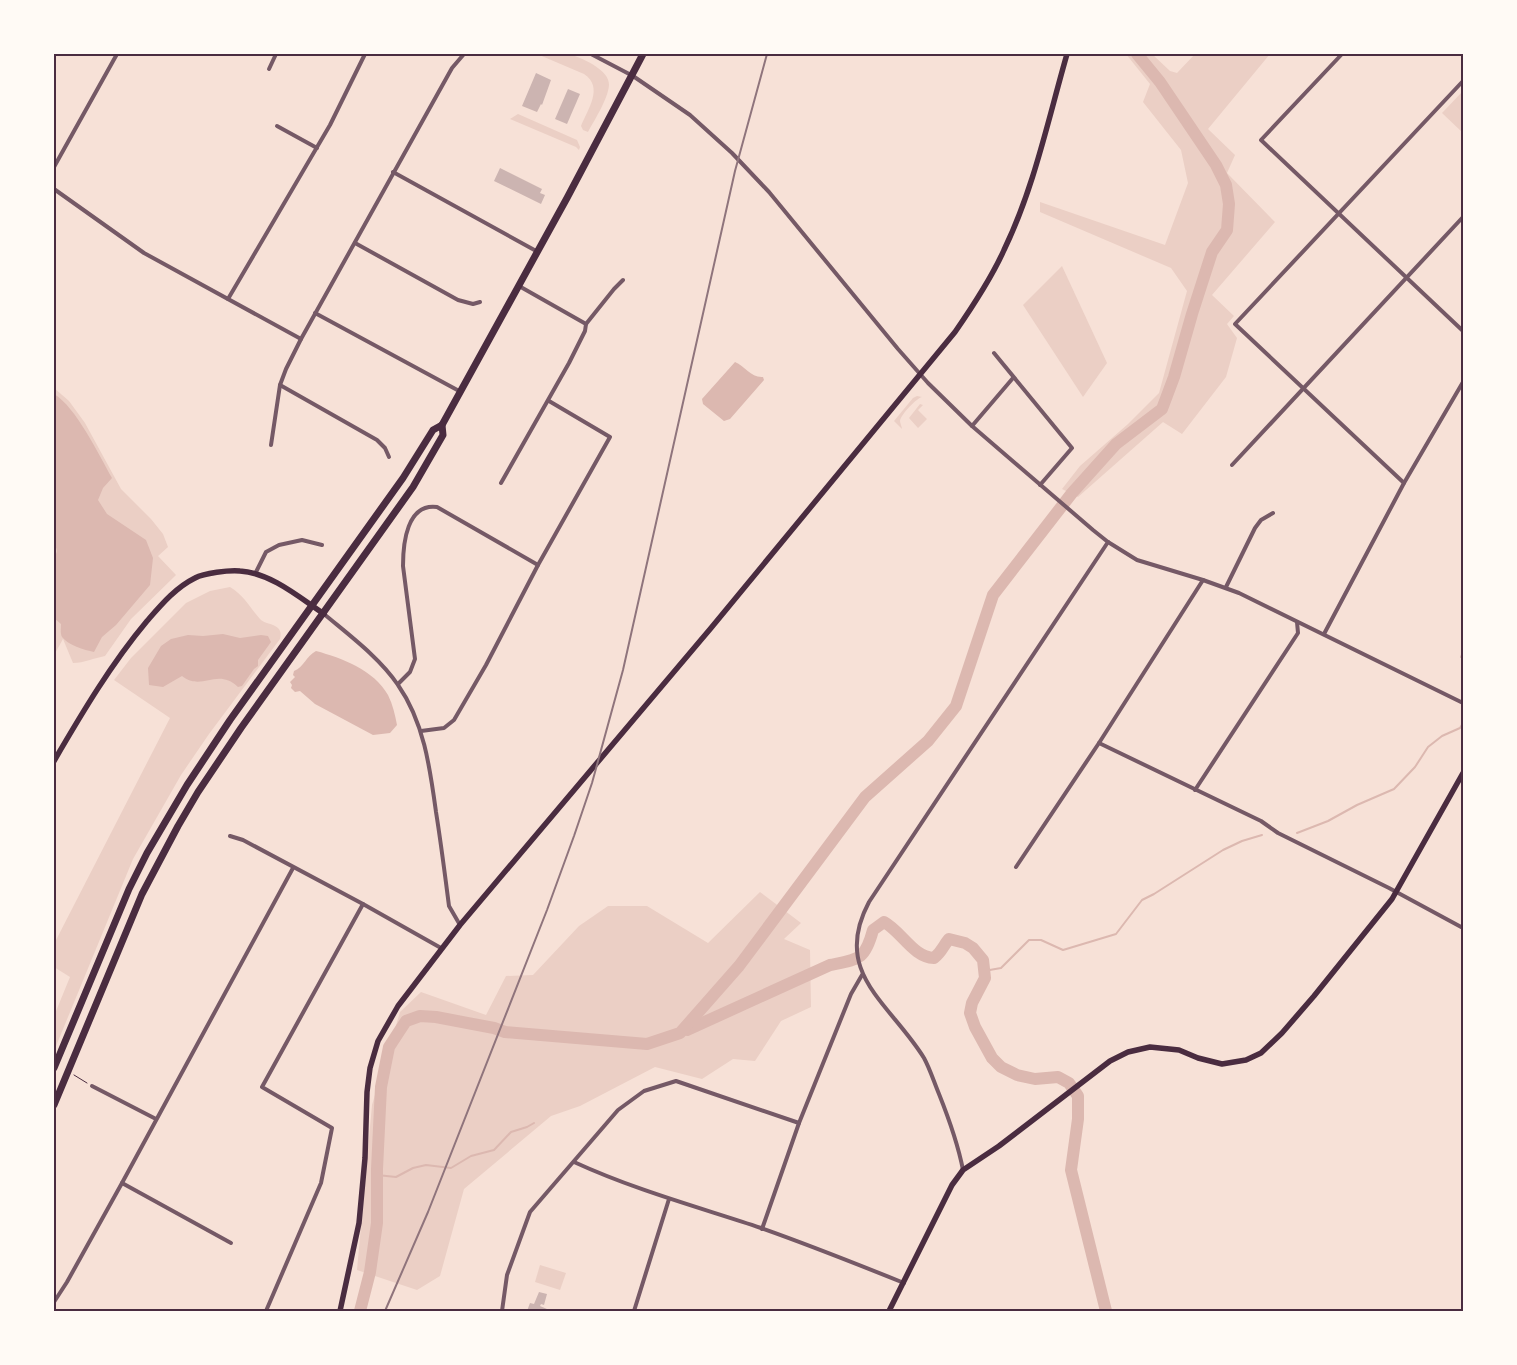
<svg xmlns="http://www.w3.org/2000/svg" width="1517" height="1365" viewBox="0 0 1517 1365" font-family="'Fira Sans',sans-serif">
<rect width="100%" height="100%" fill="#f7e1d7"/>
<g fill="#ebcfc5">
<path d="M537 54C547 54 559 52 568 54 581 57 610 70 609 85 608 99 595 119 588 132L583 130 581 126C588 109 604 87 584 74Z"/>
<polygon points="1126,54 1152,54 1170,71 1177,73 1195,54 1270,54 1208,129 1235,155 1227,173 1275,222 1212,295 1234,316 1227,324 1237,338 1226,377 1182,434 1163,422 1078,497 1062,489 1080,466 1128,424 1159,393 1187,291 1171,268 1040,212 1040,202 1165,245 1188,183 1181,150 1143,102 1150,84"/>
<polygon points="1463,91 1463,133 1442,113"/>
<polygon points="518,114 577,140 580,147 579,150 576,147 510,119"/>
<polygon points="1062,266 1107,363 1083,397 1023,305"/>
<path d="M54 388 69 401 85 423 121 489 151 519 163 534 168 547 158 556 176 575 131 619 105 656C94 658 84 663 73 663L63 639 54 655Z"/>
<path d="M917 396 922 397C917 398 901 414 900 421 900 423 902 427 902 429L894 421 913 398Z"/>
<polygon points="920,404 923,405 918,410 927,419 918,428 909,418"/>
<path d="M230 587C245 596 249 607 260 619 264 624 273 623 278 628 281 631 281 634 280 639L209 734 181 775 133 859 54 1051V1016L70 977 54 967V944L170 718 114 680 131 658 186 603 210 591Z"/>
<polygon points="760,892 801,923 784,939 810,950 811,1007 781,1021 755,1061 733,1059 702,1079 655,1067 580,1106 551,1116 464,1189 440,1276 417,1290 357,1270 372,1105 400,1012 421,992 486,1015 506,976 533,975 579,926 608,906 647,906 708,943"/>
<polygon points="540,1265 566,1273 560,1290 535,1282"/>
</g>
<g fill="#dcb8b0">
<path d="M735 362C745 366 751 378 763 377L764 380 730 419 724 421 703 404 702 399Z"/>
<path d="M54 394C76 407 99 455 112 478L103 488 98 500 107 514 146 540 153 558 150 585 116 625 102 637 94 652C84 650 68 645 62 637 60 633 61 628 61 624L54 618V560L57 551 54 540Z"/>
<path d="M223 634 240 638 261 635 268 636 271 642 258 660V666L254 669 242 686 238 687C217 667 202 692 182 676L163 687 149 685 148 668 161 646 171 639 188 635 203 636Z"/>
<path d="M316 651C342 658 374 670 388 695 393 705 395 715 397 725L390 733 373 735 315 704 300 691 295 692 291 688 292 685 290 682 295 677 293 675 294 671C304 667 306 656 316 651Z"/>
</g>
<g fill="none" stroke-linecap="round" stroke-linejoin="round">
<g stroke="#dcb8b0" stroke-width="2">
<polyline points="1461,657 1463,652"/>
<polyline points="1297,833 1328,821 1357,805 1394,789 1415,767 1428,747 1442,736 1460,728 1463,723"/>
<polyline points="984,971 1001,968 1029,940 1041,940 1063,950 1116,934 1142,900 1154,894 1223,850 1242,841 1262,835"/>
<polyline points="377,1175 396,1177 413,1168 426,1165 451,1168 471,1156 494,1150 511,1132 527,1127 534,1123"/>
</g>
<g stroke="#dcb8b0" stroke-width="12">
<path d="M687 1030 830 965C859 959 865 960 873 930L884 922C902 932 913 957 934 958 942 952 943 946 949 939L965 943 973 948 983 960 985 978 972 1003 970 1013 975 1027 992 1058 1001 1067 1017 1075 1035 1079 1058 1077 1069 1083 1078 1096V1119L1071 1170 1106 1311"/>
<polyline points="360,1311 370,1272 377,1223 377,1169 381,1087 389,1047 406,1021 420,1016 436,1017 494,1028 505,1032 647,1044 680,1033 739,966 865,797 928,741 956,706 993,595 1072,493 1116,444 1162,409 1174,377 1192,314 1212,252 1227,230 1229,204 1226,185 1216,165 1160,82 1137,54"/>
</g>
</g>
<g fill="#ccb4b1">
<polygon points="536,73 551,80 542,105 541,104 537,112 522,106"/>
<polygon points="568,89 580,94 567,124 555,119"/>
<polygon points="500,168 542,189 540,193 545,195 541,204 494,181"/>
<polygon points="539,1292 547,1294 544,1305 541,1304 540,1306 547,1309 547,1311 527,1311 530,1303 534,1304"/>
</g>
<g fill="none" stroke-linecap="round" stroke-linejoin="round">
<polyline stroke="#4a2c40" stroke-width="1" points="74,1075 87,1083"/>
<g stroke="#755966" stroke-width="4">
<polyline points="591,54 633,76 690,115 732,153 769,192 898,349 928,383 972,426 1093,530 1108,542 1137,560 1203,580 1239,593 1463,703"/>
<polyline points="1342,54 1261,140 1463,331"/>
<polyline points="269,69 276,54"/>
<polyline points="277,126 317,148"/>
<polyline points="54,167 117,54"/>
<polyline points="393,172 538,252"/>
<polyline points="54,189 144,253 301,339"/>
<polyline points="355,243 458,300 473,304 480,302"/>
<polyline points="519,286 586,324"/>
<polyline points="228,299 330,125 365,54"/>
<polyline points="315,313 461,392"/>
<polyline points="994,353 1072,448 1040,485"/>
<polyline points="280,385 377,440 385,448 389,457"/>
<polyline points="972,426 1013,378"/>
<polyline points="271,445 280,385 286,369 301,339 452,68 464,54"/>
<polyline points="1232,465 1463,217"/>
<polyline points="501,483 569,363 585,331 586,324 614,289 623,280"/>
<polyline points="1404,483 1235,324 1463,81"/>
<polyline points="255,574 266,552 279,545 302,540 322,545"/>
<polyline points="1226,587 1255,528 1261,520 1273,513"/>
<path d="M324 614C349 635 380 658 398 685 424 722 430 768 436 812 441 843 445 875 449 906L460 925"/>
<polyline points="1324,634 1404,483 1463,382"/>
<path d="M398 684 410 672 415 659 403 566C403 543 407 503 437 507L538 565"/>
<polyline points="421,731 444,728 454,720 486,665 538,565 610,437 549,401"/>
<polyline points="1099,743 1261,821 1278,833 1389,888 1463,928"/>
<polyline points="1195,790 1298,633 1297,622"/>
<polyline points="230,836 243,840 363,904 441,948"/>
<polyline points="1016,867 1099,743 1203,580"/>
<polyline points="92,1086 156,1119"/>
<path d="M574 1162C635 1190 698 1207 761 1228 809 1245 857 1264 904 1283"/>
<path d="M963 1170C958 1144 949 1119 939 1094 934 1082 930 1069 924 1058 890 1003 831 973 869 902L1108 542"/>
<polyline points="122,1183 231,1243"/>
<polyline points="762,1229 799,1123 851,994 862,975"/>
<polyline points="54,1302 67,1282 122,1183 293,868"/>
<polyline points="266,1311 321,1183 332,1128 262,1087 363,904"/>
<polyline points="502,1311 507,1275 530,1212 618,1110 644,1091 676,1081 799,1123"/>
<polyline points="634,1311 669,1199"/>
</g>
<g stroke="#4a2c40" stroke-width="5.5">
<path d="M54 761C82 713 111 664 147 621 161 605 175 588 195 578 204 573 229 570 240 571 271 573 299 597 324 614"/>
<path d="M340 1311 359 1223 365 1158 367 1092 370 1068 378 1041 398 1006 460 925 711 628 955 332C973 306 991 279 1004 250 1034 188 1048 120 1067 54"/>
<polyline points="889,1311 952,1185 963,1170 999,1146 1110,1061 1128,1052 1150,1047 1179,1050 1198,1058 1222,1064 1246,1060 1261,1053 1282,1033 1314,996 1392,899 1463,773"/>
</g>
<g stroke="#4a2c40" stroke-width="7">
<polyline points="54,1068 129,889 147,853 187,785 230,720 403,478 433,430 442,425 567,198 643,54"/>
<polyline points="54,1105 142,894 178,826 198,792 241,728 413,487 443,435 442,425"/>
</g>
<polyline stroke="#8f747c" stroke-width="2" points="385,1311 428,1212 547,910 574,836 592,783 623,670 735,171 767,54"/>
</g>
<rect width="1517" height="1365" fill="none" stroke="#fffaf5" stroke-width="110"/>
<rect x="55" y="55" width="1407" height="1255" fill="none" stroke="#4a2c40" stroke-width="2"/>
</svg>
